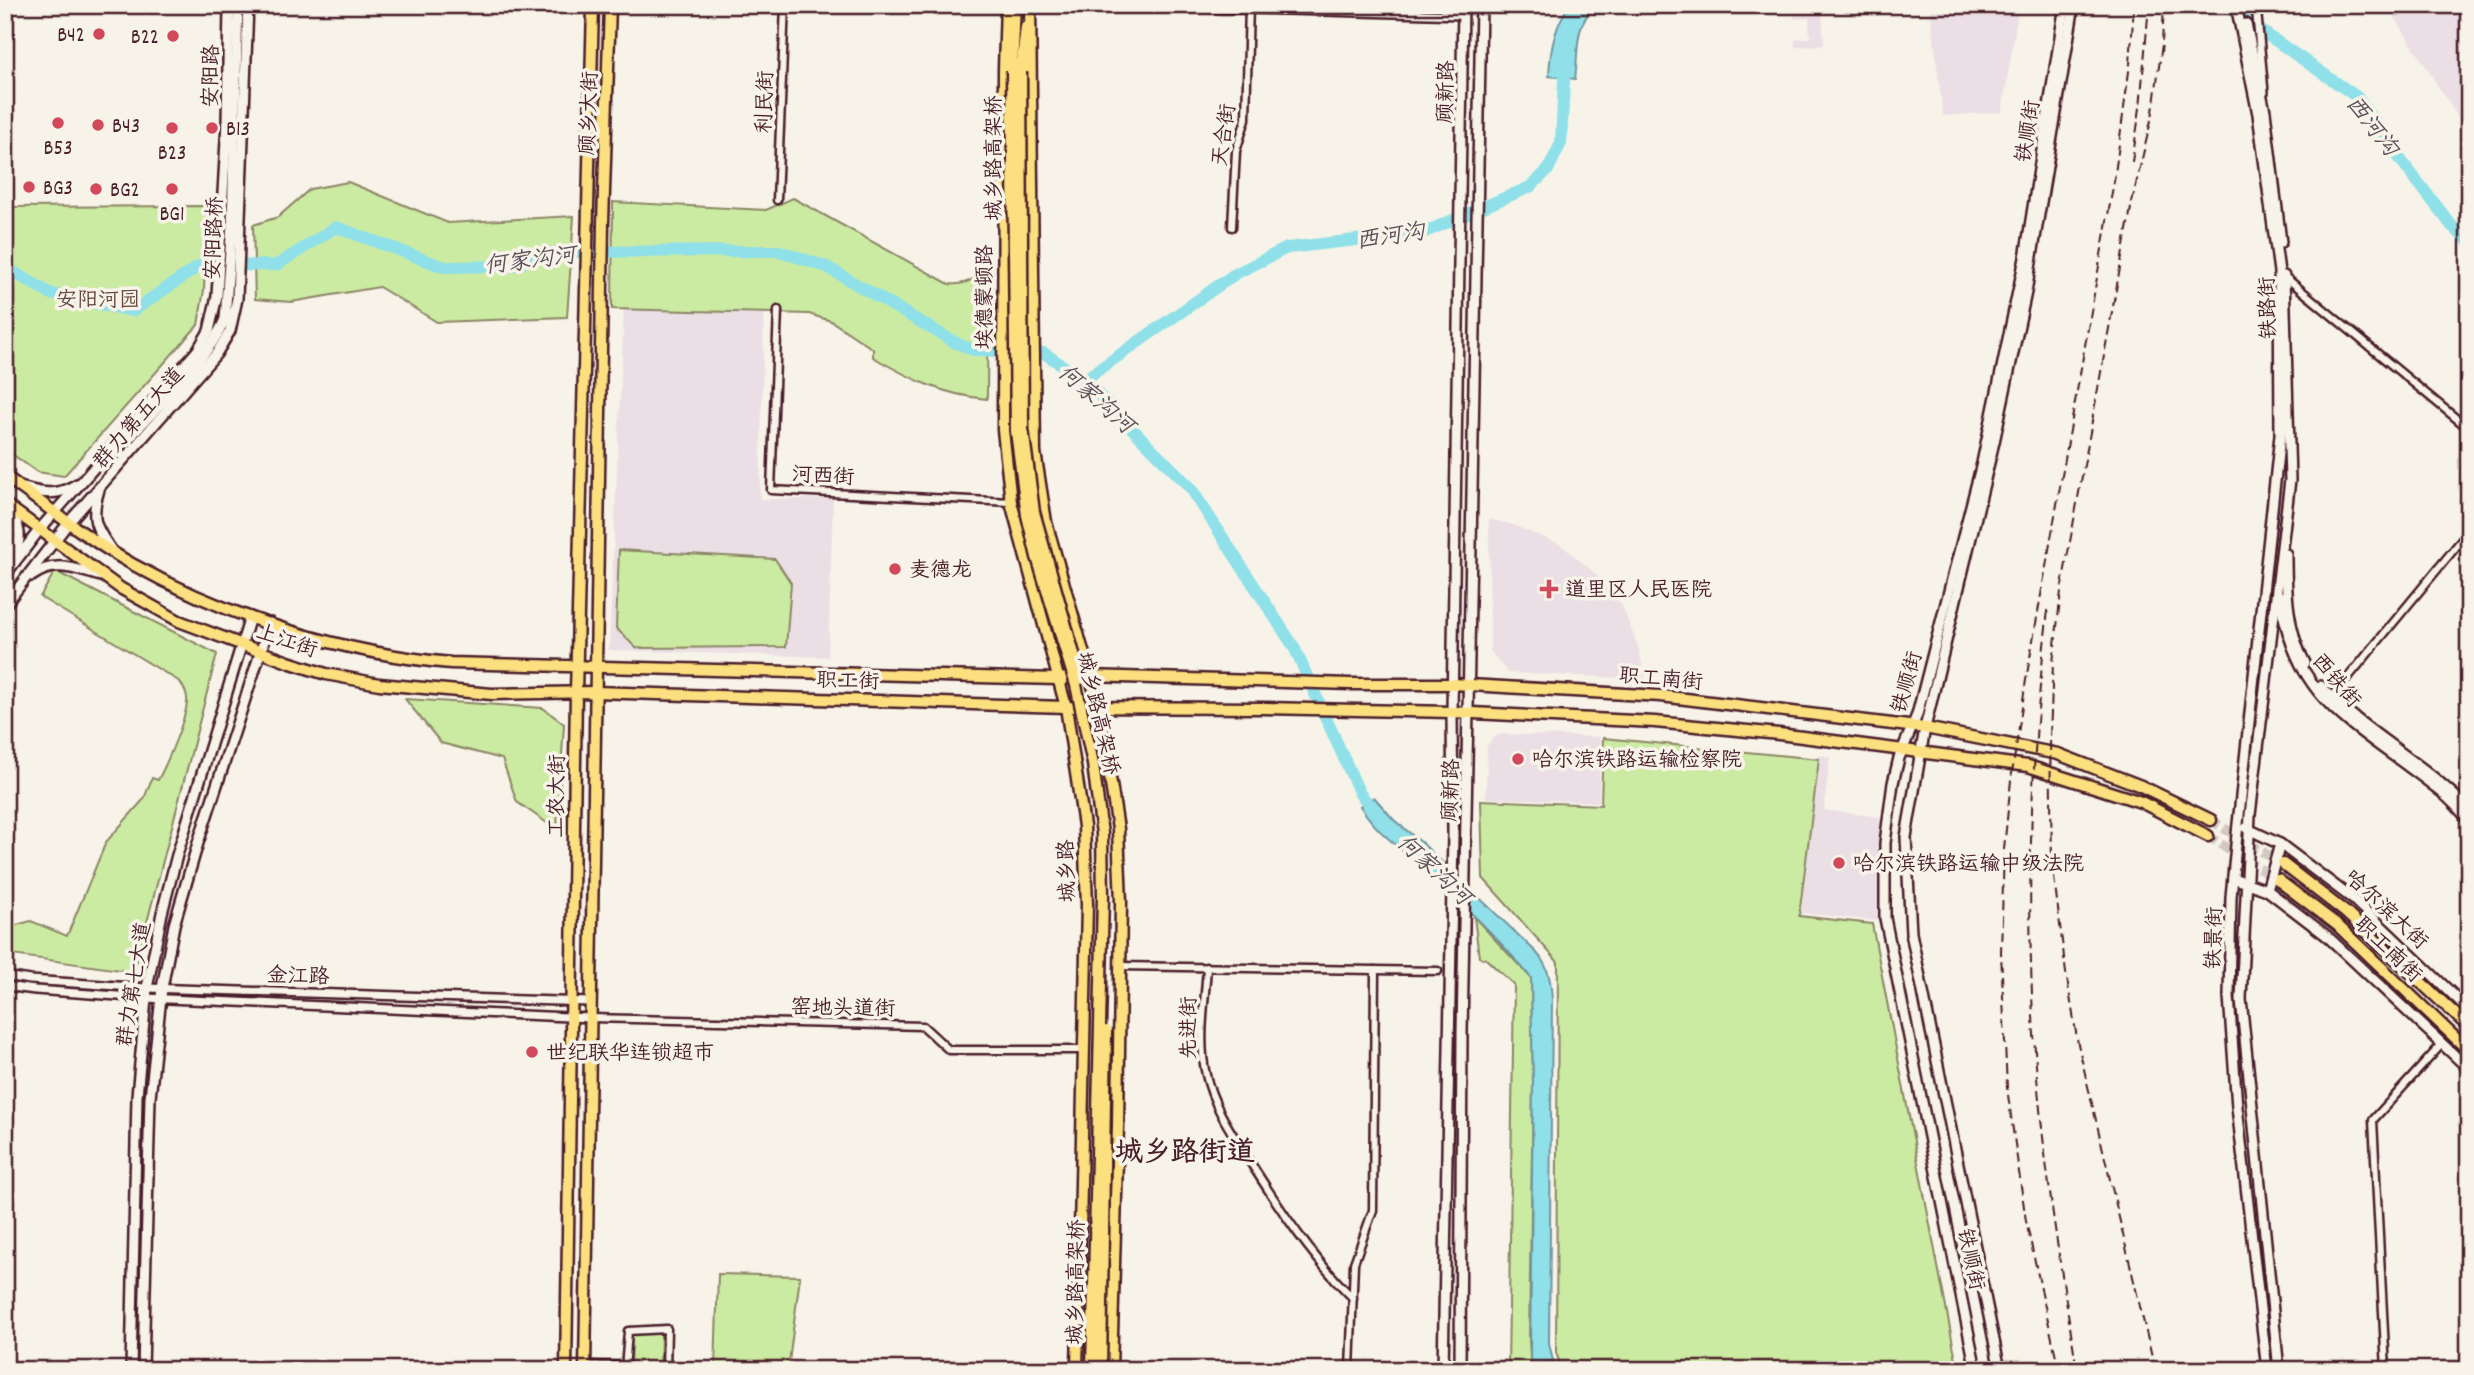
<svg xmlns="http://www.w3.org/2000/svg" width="2474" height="1375" viewBox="0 0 2474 1375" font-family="Dekko,'LXGW WenKai TC',sans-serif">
<rect width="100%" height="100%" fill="#f7f3e8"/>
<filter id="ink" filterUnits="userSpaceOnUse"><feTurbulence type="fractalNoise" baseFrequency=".0143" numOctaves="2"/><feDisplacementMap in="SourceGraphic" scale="14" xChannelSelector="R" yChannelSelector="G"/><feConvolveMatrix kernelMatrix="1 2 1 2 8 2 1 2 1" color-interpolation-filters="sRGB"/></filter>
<g filter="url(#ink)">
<g fill="#ebdfe5">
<polygon points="1930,5 2019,5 2002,112 1943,116"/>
<polygon points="2387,5 2469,5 2469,135"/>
<polygon points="1822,8 1824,45 1795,47 1795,39 1810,38 1809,18 1794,19 1794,10"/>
<polygon points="624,309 764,313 760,499 833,499 828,657 609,650"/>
<polygon points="1489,519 1510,524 1560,544 1596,574 1622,605 1637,644 1646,679 1508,673 1490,651"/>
<polygon points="1501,734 1600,737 1599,802 1486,798 1487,746 1493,738"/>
<polygon points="1819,755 1830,757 1824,810 1880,817 1878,867 1879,921 1801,913"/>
</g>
<g fill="#cceba2" stroke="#8b8566" stroke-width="2">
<polygon points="348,182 448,223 574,216 567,317 437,322 379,287 291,302 255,299 253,225 278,217 310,189"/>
<path d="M793 198 949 284C966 286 976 278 988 267L987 399C942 395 911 379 873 357V349L831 321 809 314 612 309 613 202 766 210Z"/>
<polygon points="207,206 204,290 198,325 64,476 37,472 5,449 5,207"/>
<polygon points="619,550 775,559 791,583 786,647 636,648 616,628"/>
<path d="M55 571 217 654 134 972 5 954V928L31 921 67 936 106 842 144 799 152 778 158 780C166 765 189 713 187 698 187 692 183 687 180 682L40 597Z"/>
<polygon points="405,699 543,708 564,724 557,830 517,802 502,759 441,743"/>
<polygon points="1603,738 1819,759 1799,916 1872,924 1958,1370 1562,1370 1556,1352 1558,962 1483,878 1481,800 1601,805"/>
<polygon points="1474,917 1531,978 1533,1082 1529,1339 1530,1357 1534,1370 1508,1370 1514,985 1486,959 1479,957"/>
<polygon points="718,1274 800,1276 788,1370 715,1370"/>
<polygon points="632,1334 661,1334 660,1370 631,1370"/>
</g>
<g fill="#8fe0e9" stroke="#73939d" stroke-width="2">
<path d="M1570 5H1595C1573 29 1579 51 1575 79L1549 76C1550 51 1554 25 1570 5Z"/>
<path d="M1374 797 1394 820 1422 843 1536 952C1549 967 1551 981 1552 1000L1549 1343 1555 1370H1534L1530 1357 1533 1082 1531 978C1498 937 1457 898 1417 863 1393 841 1379 835 1360 806Z"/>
</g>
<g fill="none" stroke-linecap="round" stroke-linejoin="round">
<g stroke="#8fe0e9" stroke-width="12">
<polyline points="2224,5 2357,97 2400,159 2452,226 2469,242"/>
<polyline points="5,267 51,294 133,311 199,266 277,265 336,227 444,267 511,266 557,252 779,251 827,267 956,343 973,350 1044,353 1084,380 1190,487 1294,647 1360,794 1377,813"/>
<polyline points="1084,380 1235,274 1287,248 1425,232 1530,187 1548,170 1561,143 1565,60"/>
</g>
<g stroke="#d4c9c2" stroke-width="10" stroke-dasharray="10 5" stroke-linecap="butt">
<polyline points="2211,820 2282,864"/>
<polyline points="2208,836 2276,879"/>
</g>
<defs>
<g id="minor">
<polyline points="777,200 785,5"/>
<polyline points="1232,227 1236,151 1246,119 1249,5"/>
<polyline points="2284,276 2469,429"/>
<polyline points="778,310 771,490 1011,502"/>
<polyline points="2332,697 2469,531"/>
<polyline points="1119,966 1438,971"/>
<path d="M1207 967C1205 1001 1198 1041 1206 1075 1214 1109 1234 1136 1252 1165 1282 1212 1313 1259 1353 1298"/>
<polyline points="591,1018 923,1026 949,1050 1085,1050"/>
<polyline points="585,1365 625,1366"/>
<polyline points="625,1370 628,1331 667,1329 666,1370"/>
<polyline points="1350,1370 1354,1263 1373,1210 1375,970"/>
<polyline points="2386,1370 2373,1120 2442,1044"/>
</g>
<g id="tertiary">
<polyline points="1113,5 1463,15"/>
<polyline points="2256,5 2264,92"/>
<polyline points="5,976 30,980 147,988 591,1002"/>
<polyline points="5,986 35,990 145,998 591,1018"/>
</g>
<g id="secondary">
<polyline points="2236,5 2258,114 2279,272 2280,435 2238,824 2231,897 2229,996 2237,1107 2267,1370"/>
<polyline points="2246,24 2265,111 2281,242"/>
<path d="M118 446 130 437C159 404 209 358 225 319L232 223 238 5"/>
<path d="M24 488C44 494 58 496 77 484"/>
<path d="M99 490C90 519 95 527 112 551"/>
<path d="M8 508C22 529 22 537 13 560"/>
<path d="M2286 554C2286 590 2287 631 2305 663"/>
<polyline points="5,575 40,529 197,351 209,331 217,296 227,123 229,5"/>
<path d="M32 576C55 559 75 569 101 576"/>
<path d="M2280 596C2294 690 2338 715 2409 767 2431 783 2453 799 2469 821"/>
<polyline points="5,605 69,522 216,354 230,331 237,299 248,5"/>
<path d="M2321 686C2362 731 2418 759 2461 802"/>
<polyline points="2246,828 2280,844 2354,900 2469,1010"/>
<polyline points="2233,878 2267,890 2327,936 2469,1069"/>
<polyline points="2267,890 2280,844"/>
<polyline points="131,1370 137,1096 147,988 162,913 177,855 250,617"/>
<polyline points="143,1370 150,1098 162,988 174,925 198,843 270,623"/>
<polyline points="1443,1370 1453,834 1452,712 1463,5"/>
<polyline points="1460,1370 1462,1034 1481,5"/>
<polyline points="1976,1370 1885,918 1885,843 1893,783 1899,758 1917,715 1982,463 2025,258 2065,5"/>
<polyline points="2000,1370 1911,933 1906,837 1925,728 1994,442 2026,292 2074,5"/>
<polyline points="2279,1370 2241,999 2250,815 2290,480 2284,276"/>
</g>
<g id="primary">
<path d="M5 476C46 506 88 539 132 564 227 617 344 654 451 663L1058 679 1089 676 1350 684H1453L1661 696 1925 728 2058 754 2141 786 2211 820"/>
<polyline points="5,504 120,588 179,621 288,662 326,674 379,684 492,694 595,692 1066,707 1264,708 1452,712 1655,722 1779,734 2028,766 2141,802 2208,836"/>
<polyline points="2283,864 2345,912 2469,1027"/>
<polyline points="2278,880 2336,924 2469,1051"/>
<polyline points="566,1370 576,693 593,5"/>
<polyline points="585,1370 603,222 610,5"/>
</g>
<g id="trunk">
<polyline points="1006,5 1004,69 1003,430 1011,502 1066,707 1084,826 1087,905 1077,1370"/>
<polyline points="1030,5 1035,452 1046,522 1099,707 1118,829 1121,903 1118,1126 1111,1370"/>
<polyline points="1012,71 1015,5"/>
<polyline points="1021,72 1026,27"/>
</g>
</defs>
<use href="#minor" stroke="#4a1f2b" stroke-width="11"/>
<use href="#tertiary" stroke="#4a1f2b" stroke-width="12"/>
<use href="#secondary" stroke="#4a1f2b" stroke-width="14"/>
<use href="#primary" stroke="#4a1f2b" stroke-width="15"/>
<use href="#trunk" stroke="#4a1f2b" stroke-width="15"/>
<use href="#minor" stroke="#f7f3e8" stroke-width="6"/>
<use href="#tertiary" stroke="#f7f3e8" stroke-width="7"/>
<use href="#secondary" stroke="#f7f3e8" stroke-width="9"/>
<use href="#primary" stroke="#fce080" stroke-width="10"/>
<use href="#trunk" stroke="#fce080" stroke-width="10"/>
<g stroke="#4a1f2b" stroke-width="2" stroke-dasharray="10 5" stroke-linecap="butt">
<polyline points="2132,162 2140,108 2149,5"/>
<path d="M2048 610C2030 761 2025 913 2036 1065 2044 1167 2061 1269 2077 1370"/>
<polyline points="2059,1370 2026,1221 2007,1088 2001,952 2004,849 2011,780 2026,680 2114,181 2130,64 2134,5"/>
<polyline points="2155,1370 2078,1044 2066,973 2052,861 2050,737 2053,663 2061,591 2133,197 2153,112 2162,44 2164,5"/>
</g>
<defs>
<g id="trunk-bridge">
<polyline points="1012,71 1016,431 1027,515 1037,557 1076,685 1093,764 1102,834 1103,896 1092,1370"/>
<polyline points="1021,72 1023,429 1034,512 1081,679"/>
<polyline points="1101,1370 1106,1031"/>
</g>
</defs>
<use href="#trunk-bridge" stroke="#4a1f2b" stroke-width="15" stroke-linecap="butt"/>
<use href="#trunk-bridge" stroke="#fce080" stroke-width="10"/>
</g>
</g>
<g fill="#d1495b" stroke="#f7f3e8" stroke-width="2.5">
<circle cx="99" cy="34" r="7"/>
<circle cx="173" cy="36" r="7"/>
<circle cx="58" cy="123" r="7"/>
<circle cx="98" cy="125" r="7"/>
<circle cx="172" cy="128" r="7"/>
<circle cx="212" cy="128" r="7"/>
<circle cx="29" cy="187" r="7"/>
<circle cx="96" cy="189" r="7"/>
<circle cx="172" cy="189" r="7"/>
<circle cx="895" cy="569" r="7"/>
<path d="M1545.5 578.5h7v7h7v7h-7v7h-7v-7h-7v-7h7z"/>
<circle cx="1518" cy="759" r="7"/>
<circle cx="1839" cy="863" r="7"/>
<circle cx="532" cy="1052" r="7"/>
</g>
<g text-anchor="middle" stroke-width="7" stroke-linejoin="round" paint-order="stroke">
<g font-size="21" fill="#4a1f2b" stroke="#f7f3e8" text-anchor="start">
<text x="85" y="41" text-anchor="end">B42</text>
<text x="159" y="43" text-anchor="end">B22</text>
<text x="112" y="132">B43</text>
<text x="226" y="135">B13</text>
<text x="58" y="154" text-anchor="middle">B53</text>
<text x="172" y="159" text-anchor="middle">B23</text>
<text x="43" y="194">BG3</text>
<text x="110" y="196">BG2</text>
<text x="172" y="220" text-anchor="middle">BG1</text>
<text x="909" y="576">麦德龙</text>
<text x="1565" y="596">道里区人民医院</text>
<text x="1532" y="766">哈尔滨铁路运输检察院</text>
<text x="1853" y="870">哈尔滨铁路运输中级法院</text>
<text x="546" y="1059">世纪联华连锁超市</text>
</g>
<g font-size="21" fill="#4a1f2b" stroke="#f7f3e8">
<text transform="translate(210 76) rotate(-89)" y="7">安阳路</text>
<text transform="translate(1445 92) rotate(-89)" y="7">顾新路</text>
<text transform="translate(764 102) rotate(-88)" y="7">利民街</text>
<text transform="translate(588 113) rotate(-88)" y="7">顾乡大街</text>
<text transform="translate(2027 131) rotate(-81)" y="7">铁顺街</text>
<text transform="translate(1223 135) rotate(-82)" y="7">天合街</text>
<text transform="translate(993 158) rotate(-90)" y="7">城乡路高架桥</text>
<text transform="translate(213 238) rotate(-88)" y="7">安阳路桥</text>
<text transform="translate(984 297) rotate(-90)" y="7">埃德蒙顿路</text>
<text transform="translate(2267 308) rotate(-92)" y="7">铁路街</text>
<text transform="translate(138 417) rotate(-49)" y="7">群力第五大道</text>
<text transform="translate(823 475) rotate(3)" y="7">河西街</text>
<text transform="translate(287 640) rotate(19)" y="7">上江街</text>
<text transform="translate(1661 678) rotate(5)" y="7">职工南街</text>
<text transform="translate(848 680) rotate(2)" y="7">职工街</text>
<text transform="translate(2337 680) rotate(50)" y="7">西铁街</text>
<text transform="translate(1906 682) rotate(-74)" y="7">铁顺街</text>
<text transform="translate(1099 713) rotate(77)" y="7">城乡路高架桥</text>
<text transform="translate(1450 790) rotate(-88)" y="7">顾新路</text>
<text transform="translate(556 796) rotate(-89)" y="7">工农大街</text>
<text transform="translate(1066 871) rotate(-92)" y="7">城乡路</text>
<text transform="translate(2387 909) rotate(43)" y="7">哈尔滨大街</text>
<text transform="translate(2213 938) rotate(-88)" y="7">铁景街</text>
<text transform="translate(2389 949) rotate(44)" y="7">职工南街</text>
<text transform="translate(298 975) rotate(2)" y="7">金江路</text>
<text transform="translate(133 984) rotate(-81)" y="7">群力第七大道</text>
<text transform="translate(843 1007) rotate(1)" y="7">窑地头道街</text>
<text transform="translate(1188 1028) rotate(-90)" y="7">先进街</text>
<text transform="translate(1972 1259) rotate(78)" y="7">铁顺街</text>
<text transform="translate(1075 1282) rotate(-89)" y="7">城乡路高架桥</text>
</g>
<g font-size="21" fill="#644843" stroke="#f7f3e8">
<text x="98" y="306">安阳河园</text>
</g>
<g font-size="23" font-style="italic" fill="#5b4f5a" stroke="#f7f3e8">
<text transform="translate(2373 125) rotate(52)" y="8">西河沟</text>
<text transform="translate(1390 235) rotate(-8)" y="8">西河沟</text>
<text transform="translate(530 259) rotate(-7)" y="8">何家沟河</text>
<text transform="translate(1097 398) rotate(41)" y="8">何家沟河</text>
<text transform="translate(1435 869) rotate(43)" y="8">何家沟河</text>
</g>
<g font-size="28" font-weight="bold" fill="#4a1f2b" stroke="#f7f3e8">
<text x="1185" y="1160">城乡路街道</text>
</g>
</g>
<rect width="2474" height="1375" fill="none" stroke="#f7f3e8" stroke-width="28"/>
<rect x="14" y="14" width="2446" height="1347" fill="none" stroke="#4a1f2b" stroke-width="2.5" filter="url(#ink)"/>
</svg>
